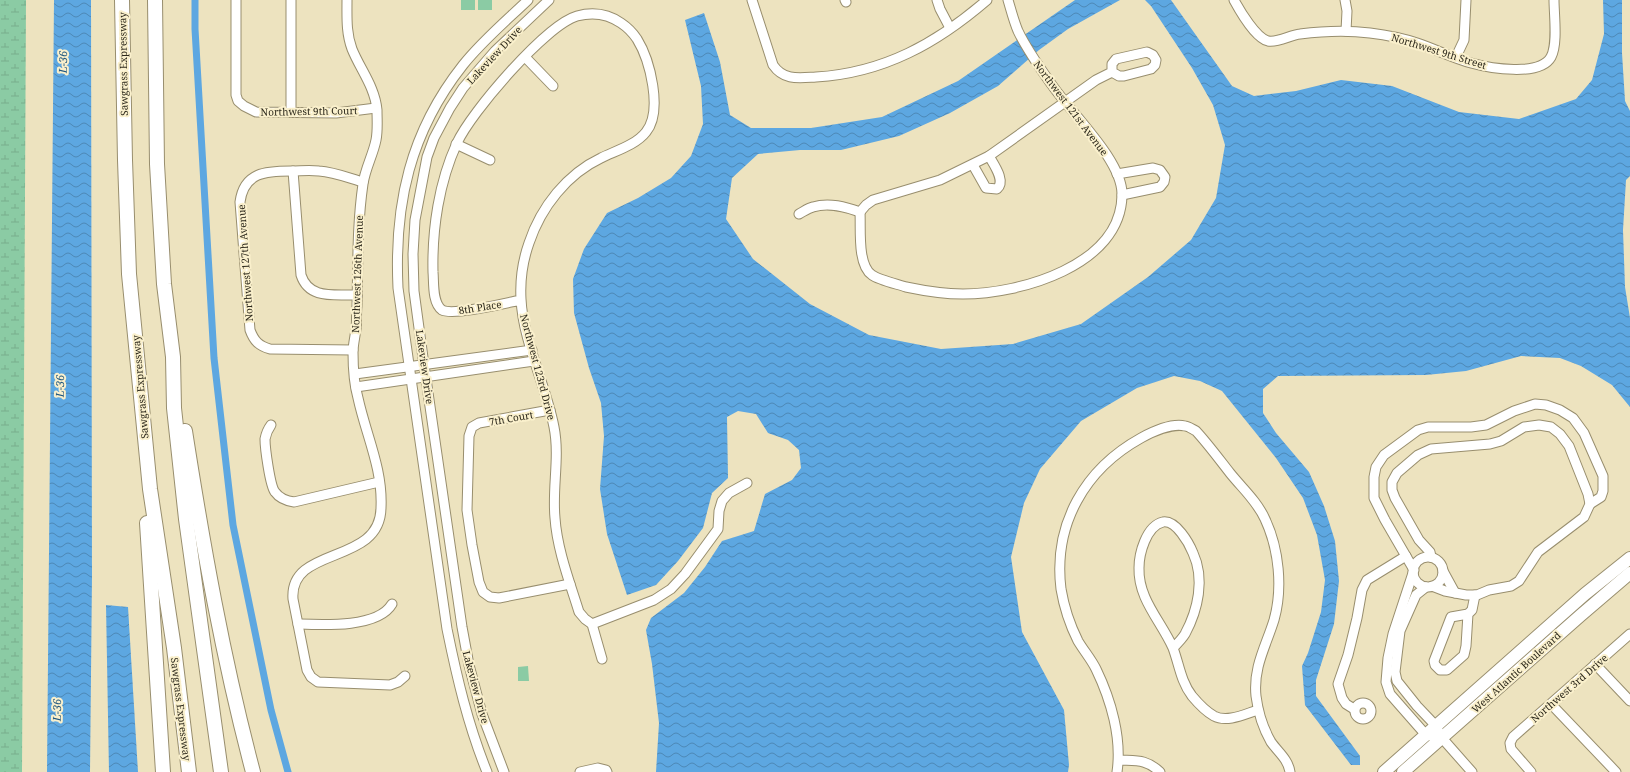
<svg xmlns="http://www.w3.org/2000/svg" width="1630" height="772" viewBox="0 0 1630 772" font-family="'Noto Serif',serif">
<defs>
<pattern id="wetland-marsh" width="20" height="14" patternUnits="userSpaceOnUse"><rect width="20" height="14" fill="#8bcba4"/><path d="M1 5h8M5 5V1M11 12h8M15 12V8" fill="none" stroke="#78ae8d"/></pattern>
<pattern id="water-waves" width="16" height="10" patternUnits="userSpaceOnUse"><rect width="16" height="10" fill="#5da7e1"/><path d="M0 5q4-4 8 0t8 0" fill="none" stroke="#4d88b6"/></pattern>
</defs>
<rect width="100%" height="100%" fill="#ede3bf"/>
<g fill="#8bcba4">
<rect x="461" y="0" width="14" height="10"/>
<rect x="478" y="0" width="14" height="10"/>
<polygon points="528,666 529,681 518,681 518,667"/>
</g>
<polygon fill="url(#wetland-marsh)" points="0,0 26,0 22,772 0,772"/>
<g fill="url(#water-waves)">
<polygon points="54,0 91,0 92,576 90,772 47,772"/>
<polygon points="1075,0 1120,0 1068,29 1039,50 998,86 950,113 899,136 841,150 800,150 758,154 732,178 726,219 753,259 810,304 869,335 941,349 1013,344 1081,324 1148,277 1191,240 1216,198 1225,145 1213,105 1192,68 1151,6 1145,0 1171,0 1232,86 1254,96 1296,91 1341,80 1392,86 1459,112 1519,119 1576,99 1592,80 1604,34 1603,0 1622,0 1622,53 1625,101 1630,111 1630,176 1626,180 1623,230 1625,287 1630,318 1630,407 1612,385 1581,366 1560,358 1521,356 1466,371 1426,375 1278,376 1263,389 1263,413 1276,433 1309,472 1324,506 1335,541 1339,581 1334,624 1316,680 1316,696 1360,756 1360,765 1351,765 1305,705 1302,666 1308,653 1321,612 1325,580 1317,535 1303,498 1276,458 1222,391 1200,381 1174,376 1137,388 1081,421 1040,469 1024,503 1011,557 1022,632 1064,710 1069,765 1068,772 656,772 659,723 652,664 646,630 651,618 684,593 705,567 722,541 754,531 765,494 792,480 801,468 799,450 788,440 768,433 756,414 738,411 727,417 728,478 712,493 703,528 678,561 656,585 627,595 607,534 600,489 604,436 601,403 589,368 574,313 573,279 584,249 607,213 638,198 671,178 691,156 703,124 701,86 685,20 704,13 720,62 730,115 751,128 811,128 882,117 958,81"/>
<polygon points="106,605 128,607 138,772 109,772"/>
</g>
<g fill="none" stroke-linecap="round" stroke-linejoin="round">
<polyline stroke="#5da7e1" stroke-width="7" points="195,0 195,29 214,358 233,525 271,710 288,772"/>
<defs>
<g id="minor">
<polyline points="236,0 236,95 238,101 244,106 256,112 336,113 376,108"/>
<path d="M347 0C347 17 346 33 352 49 360 69 375 87 377 110 377 120 378 130 376 140 373 155 365 169 363 184 357 225 358 265 357 306 356 314 357 322 356 329 355 337 353 345 353 352 353 367 354 384 358 398 366 435 383 469 381 508 380 566 289 545 293 599L307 670 311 677 318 682 390 685 398 682 405 676"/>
<path d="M752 0 773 65C784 81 799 78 816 77 884 73 937 43 987 0"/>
<polyline points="845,0 846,2"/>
<polyline points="937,0 940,9 950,28"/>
<path d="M1234 0C1240 11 1256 38 1268 41 1278 43 1290 35 1300 34 1324 31 1346 30 1370 33 1386 35 1402 38 1417 43 1435 49 1453 58 1471 63 1489 68 1540 77 1551 57 1558 44 1554 15 1554 0"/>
<polyline points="1345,0 1347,11 1346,31"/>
<polyline points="525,57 553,86"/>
<polyline points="1456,57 1464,40 1466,0"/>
<polyline points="291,112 291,0"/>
<polyline points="456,144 490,160"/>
<path d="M973 165 986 188 997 189C1006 181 994 165 989 156"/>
<path d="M293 171 301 275C309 300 335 294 357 295"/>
<polyline points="1117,174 1153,168 1160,170 1165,177 1164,182 1160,187 1122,195"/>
<path d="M860 212C861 228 857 265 872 275 879 280 897 284 906 287 925 291 943 294 963 294 1019 294 1121 266 1122 195 1123 161 1071 113 1052 85 1040 68 1027 50 1018 31 1014 22 1011 10 1008 0"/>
<path d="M799 214C803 212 808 208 813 207 829 202 846 207 860 212L866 205 873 200 940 180 989 156 1096 80 1112 72V64L1116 59 1147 52 1153 55 1156 60 1155 65 1151 69 1124 76H1119L1112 72"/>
<path d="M521 300C506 303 453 316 442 310 432 303 434 282 433 272 432 229 439 182 457 143 471 112 546 25 577 16 592 12 608 14 621 23 627 27 633 33 637 39 650 60 663 111 646 132 636 145 615 151 601 158 567 174 541 207 529 243 523 260 520 281 521 299 523 342 546 385 554 427 560 457 552 488 555 518 557 549 570 583 579 612L585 619 592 624 602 659"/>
<path d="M353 350 270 349C259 346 254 341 250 330L240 202C244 172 266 171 291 171 300 171 309 170 319 171 334 172 349 178 363 182"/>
<polyline points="355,374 532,350"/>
<polyline points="356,387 534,361"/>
<polyline points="550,410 479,423 472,427 469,436 467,510 472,545 479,582 483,592 490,597 499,598 570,584"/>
<path d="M271 425C268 429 266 434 265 439 265 448 270 486 275 492 280 499 287 501 294 502L379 482"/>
<polyline points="1431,557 1430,552 1419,540 1395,498 1392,490 1392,482 1397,473 1418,455 1431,449 1490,444 1501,441 1524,427 1539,425 1551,427 1560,434 1569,446 1588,494 1590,504 1584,517 1538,552 1519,581 1511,586 1489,590 1477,595 1466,595 1445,591 1432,586"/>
<circle cx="1428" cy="572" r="15"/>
<polyline points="1414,570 1385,520 1374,498 1374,477 1376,467 1384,455 1418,430 1428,427 1471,427 1486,425 1514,411 1535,404 1546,405 1560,410 1573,418 1584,433 1603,476 1603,491 1601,497 1590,504"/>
<polyline points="1443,571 1455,593"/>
<polyline points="1413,573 1393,634 1388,658 1386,682 1390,694 1426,735 1442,738"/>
<polyline points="1426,587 1416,595 1400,631 1395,672 1397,681 1417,706 1436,726 1442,738 1472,772"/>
<polyline points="1468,614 1466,646 1464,655 1447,670 1440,670 1435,665 1434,661 1451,617 1468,614 1472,610 1475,595"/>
<path d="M298 624C323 625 378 628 392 604"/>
<polyline points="592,624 654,600 671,589 685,574 718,529 719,511 722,501 729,493 747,483"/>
<path d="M1173 648C1177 644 1182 639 1185 634 1198 610 1205 579 1193 553 1189 543 1176 520 1163 522 1146 526 1139 554 1139 568 1138 599 1161 621 1173 648 1179 664 1181 682 1192 696 1197 702 1207 712 1214 716 1227 723 1245 714 1258 710"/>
<polyline points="1595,664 1630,701"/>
<circle cx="1363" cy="711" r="8"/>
<polyline points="1551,704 1616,772"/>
<polyline points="1354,709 1346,704 1342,698 1338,684 1348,655 1357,618 1362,590 1367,580 1406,556"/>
<path d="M1119 760C1137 761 1146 759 1160 772"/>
<path d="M487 772C468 725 457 678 447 629L398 288C394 204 410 132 463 65 482 41 506 21 528 0"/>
<polyline points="504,772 482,714 469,665 462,627 424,365 414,291 413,254 415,220 427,157 434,138 450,108 463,88 495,51 549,0"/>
<polyline points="580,772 598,768 606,770 607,772"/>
<path d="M1117 772C1122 738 1111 700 1096 669 1091 659 1084 651 1078 641 1070 625 1064 607 1061 589 1053 524 1085 469 1141 438 1152 432 1172 423 1185 426 1188 426 1192 429 1196 431 1208 444 1219 459 1230 473 1242 488 1257 501 1265 519 1279 549 1283 588 1274 620 1266 646 1253 667 1256 696 1258 712 1263 728 1271 742 1278 752 1288 759 1290 772"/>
<polyline points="1531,772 1511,749 1510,743 1513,737 1630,634"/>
</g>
<g id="major">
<polyline points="1384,772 1585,594 1630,558"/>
<polyline points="1403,772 1581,615 1630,573"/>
</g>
<g id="highway">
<polyline points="122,0 125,160 129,274 150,489 174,648 189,772"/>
<polyline points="155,0 157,164 164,284 173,357 174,408 186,519 221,772"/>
<path d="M185 431C203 546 223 659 253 772"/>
<polyline points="147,523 163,772"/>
</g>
</defs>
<use href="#minor" stroke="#988e6e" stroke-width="11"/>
<use href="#major" stroke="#988e6e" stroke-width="14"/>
<use href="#highway" stroke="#988e6e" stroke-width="16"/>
<use href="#minor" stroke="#fff" stroke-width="9"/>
<use href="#major" stroke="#fff" stroke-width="12"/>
<use href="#highway" stroke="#fff" stroke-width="14"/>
</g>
<g text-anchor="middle" stroke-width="4" stroke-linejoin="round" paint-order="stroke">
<g font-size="10" fill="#2c281b" stroke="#faf0cc">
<text transform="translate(1439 51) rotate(17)" y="4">Northwest 9th Street</text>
<text transform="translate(494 55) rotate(-47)" y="4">Lakeview Drive</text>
<text transform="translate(123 64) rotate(-91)" y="4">Sawgrass Expressway</text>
<text transform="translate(1071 108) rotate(53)" y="4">Northwest 121st Avenue</text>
<text transform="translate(309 111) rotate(-1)" y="4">Northwest 9th Court</text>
<text transform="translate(245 263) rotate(-94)" y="4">Northwest 127th Avenue</text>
<text transform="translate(357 274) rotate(-88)" y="4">Northwest 126th Avenue</text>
<text transform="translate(480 307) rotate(-9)" y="4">8th Place</text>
<text transform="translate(425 367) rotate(82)" y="4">Lakeview Drive</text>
<text transform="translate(538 367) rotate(75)" y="4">Northwest 123rd Drive</text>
<text transform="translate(140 387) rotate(-95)" y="4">Sawgrass Expressway</text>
<text transform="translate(511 418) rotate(-10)" y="4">7th Court</text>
<text transform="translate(1516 672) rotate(-42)" y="4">West Atlantic Boulevard</text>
<text transform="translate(476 687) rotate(75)" y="4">Lakeview Drive</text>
<text transform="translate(1569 688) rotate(-41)" y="4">Northwest 3rd Drive</text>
<text transform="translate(181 709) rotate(83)" y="4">Sawgrass Expressway</text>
</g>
<g font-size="11" font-style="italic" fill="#21577e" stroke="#faf0cc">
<text transform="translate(63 62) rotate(-89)" y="4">L-36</text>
<text transform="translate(60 386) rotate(-89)" y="4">L-36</text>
<text transform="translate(57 710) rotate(-89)" y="4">L-36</text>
</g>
</g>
</svg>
